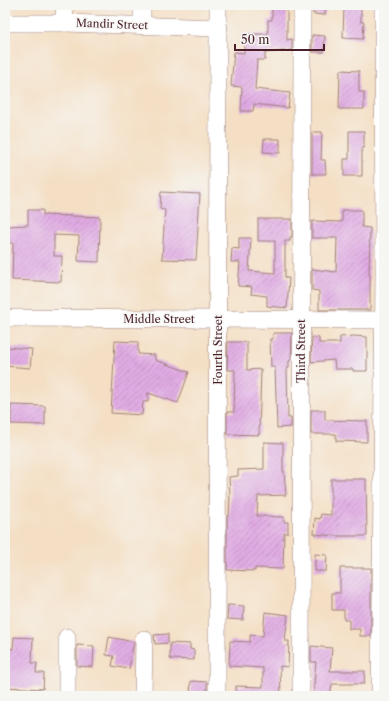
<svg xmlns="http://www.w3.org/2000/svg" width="389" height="701" viewBox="0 0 389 701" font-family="'Libre Caslon Text',serif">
<defs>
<pattern id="building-hatch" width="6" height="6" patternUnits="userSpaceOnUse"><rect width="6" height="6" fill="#e1ace4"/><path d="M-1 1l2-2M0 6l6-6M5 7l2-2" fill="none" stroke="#b88bb9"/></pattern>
</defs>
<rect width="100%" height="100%" fill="#f6f6f2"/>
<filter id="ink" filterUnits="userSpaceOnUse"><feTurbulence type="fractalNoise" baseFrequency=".025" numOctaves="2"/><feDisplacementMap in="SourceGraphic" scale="8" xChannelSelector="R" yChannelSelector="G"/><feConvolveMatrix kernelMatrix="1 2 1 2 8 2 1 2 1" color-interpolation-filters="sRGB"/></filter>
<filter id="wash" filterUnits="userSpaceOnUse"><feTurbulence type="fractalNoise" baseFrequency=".012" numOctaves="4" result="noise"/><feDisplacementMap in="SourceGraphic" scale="16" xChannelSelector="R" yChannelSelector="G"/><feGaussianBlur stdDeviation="0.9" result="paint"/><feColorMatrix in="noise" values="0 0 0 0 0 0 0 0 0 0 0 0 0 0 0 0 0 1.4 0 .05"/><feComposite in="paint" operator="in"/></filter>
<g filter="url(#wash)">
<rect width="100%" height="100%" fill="#f4dfc4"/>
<g id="blocks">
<g fill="url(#building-hatch)">
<polygon points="272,5 287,5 287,40 292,39 292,50 265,53 265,60 257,60 255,89 290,93 288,108 254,104 253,111 241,111 242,87 231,86 234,52 244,53 244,34 268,34 268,20 272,20"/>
<polygon points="313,5 326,5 325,15 313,14"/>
<polygon points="344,5 361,5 361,22 364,22 363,39 343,38"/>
<polygon points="312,35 325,36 324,52 312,52"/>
<polygon points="340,70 359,71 359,92 364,92 364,109 339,109"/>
<polygon points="349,131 364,131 364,148 362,148 362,176 344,176 344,159 349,159"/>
<polygon points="312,132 322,132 321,160 325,160 326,174 312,174"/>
<polygon points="264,139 280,139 280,153 263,152"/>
<polygon points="161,192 200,194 196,260 162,259 165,210 160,209"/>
<polygon points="28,210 43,210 43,215 100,217 99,262 78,261 79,236 54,235 54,256 62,256 61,282 12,280 13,243 8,243 8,226 28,225"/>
<polygon points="342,210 362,210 362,227 370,228 369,275 370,275 370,310 319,310 319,291 312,290 312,269 336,272 337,238 312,238 312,221 342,222"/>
<polygon points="258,219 292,219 292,237 290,237 290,241 285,241 285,278 289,278 287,308 267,306 267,296 251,294 252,287 238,286 240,262 231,262 232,248 239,249 239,238 251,238 249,271 275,273 275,241 258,241"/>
<polygon points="273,333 292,333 291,360 289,361 289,368 287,368 288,418 291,418 291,427 277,428 275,367 271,367 270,339 273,339"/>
<polygon points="354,336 367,337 367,371 353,371 353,369 335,369 334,360 311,362 312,337 319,338 319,343 340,343 340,337"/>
<polygon points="115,341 138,342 138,354 155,355 155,360 189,372 178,403 148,393 148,402 143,402 142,415 111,413"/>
<polygon points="228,342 247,342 247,370 261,369 259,435 227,434 227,412 234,412 235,370 227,370"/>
<polygon points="6,347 32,349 30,368 5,366"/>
<polygon points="11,405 45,406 45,425 11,424"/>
<polygon points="311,410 325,410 325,420 367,421 367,442 336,441 336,434 311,434"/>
<polygon points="264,442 283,443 283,471 284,471 286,495 258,496 257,516 284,517 284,522 288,522 288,533 284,533 283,569 255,568 255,571 227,570 227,516 229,516 230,495 229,477 238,476 238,470 264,469"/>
<polygon points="331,479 366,479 367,536 337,536 314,534 315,518 320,519 321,514 331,515"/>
<polygon points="315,554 327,555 326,571 315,571"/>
<polygon points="340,568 371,568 371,636 360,636 360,629 349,629 349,620 344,620 344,610 332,610 332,593 340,593"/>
<polygon points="228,605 244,606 243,620 227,619"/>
<polygon points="265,612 288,615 285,641 289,641 288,667 280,666 281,696 236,696 236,686 263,687 263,668 229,666 230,641 250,642 250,635 263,636"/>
<polygon points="168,634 168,643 155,644 154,635"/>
<polygon points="14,637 33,638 32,663 37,663 36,673 44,673 43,689 5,687 5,648 13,649"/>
<polygon points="109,637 134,642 129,669 112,666 114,656 106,655"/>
<polygon points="170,643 190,644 190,649 194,650 194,660 170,659"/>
<polygon points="77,645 94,646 93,667 77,666"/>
<polygon points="311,646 332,648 330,671 365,671 364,684 332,684 330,696 313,696 316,662 311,662"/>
<polygon points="191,681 207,682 207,696 196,696 196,694 190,694"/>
</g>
</g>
</g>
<g filter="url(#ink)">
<use href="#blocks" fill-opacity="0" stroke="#9f7f78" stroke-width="1"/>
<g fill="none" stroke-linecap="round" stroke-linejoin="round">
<defs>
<g id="minor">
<polyline points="64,5 65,23"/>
<polyline points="142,5 142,25"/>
<polyline points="5,23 65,23 219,28"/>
<polyline points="5,318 384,320"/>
<polyline points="67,696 67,637"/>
<polyline points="143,696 144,639"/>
<polyline points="217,696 218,5"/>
<polyline points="301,696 302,5"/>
<polyline points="380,696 384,274 383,5"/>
</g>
</defs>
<use href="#minor" stroke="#9f7f78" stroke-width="18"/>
<use href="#minor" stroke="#fff" stroke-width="17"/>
</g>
</g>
<g text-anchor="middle" stroke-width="3" stroke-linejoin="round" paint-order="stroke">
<g font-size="11" fill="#4a1f2b" stroke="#f6f6f2">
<text transform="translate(112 24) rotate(2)" y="4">Mandir Street</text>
<text x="159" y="323">Middle Street</text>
<text transform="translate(218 350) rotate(-90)" y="4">Fourth Street</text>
<text transform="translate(301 351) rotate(-90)" y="4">Third Street</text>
</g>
</g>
<rect width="389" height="701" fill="none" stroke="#f6f6f2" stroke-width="20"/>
<path d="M235 44v6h89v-6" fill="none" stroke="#4a1f2b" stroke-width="2"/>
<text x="241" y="44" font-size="12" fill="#4a1f2b" stroke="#f6f6f2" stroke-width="3" paint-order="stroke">50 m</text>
</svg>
